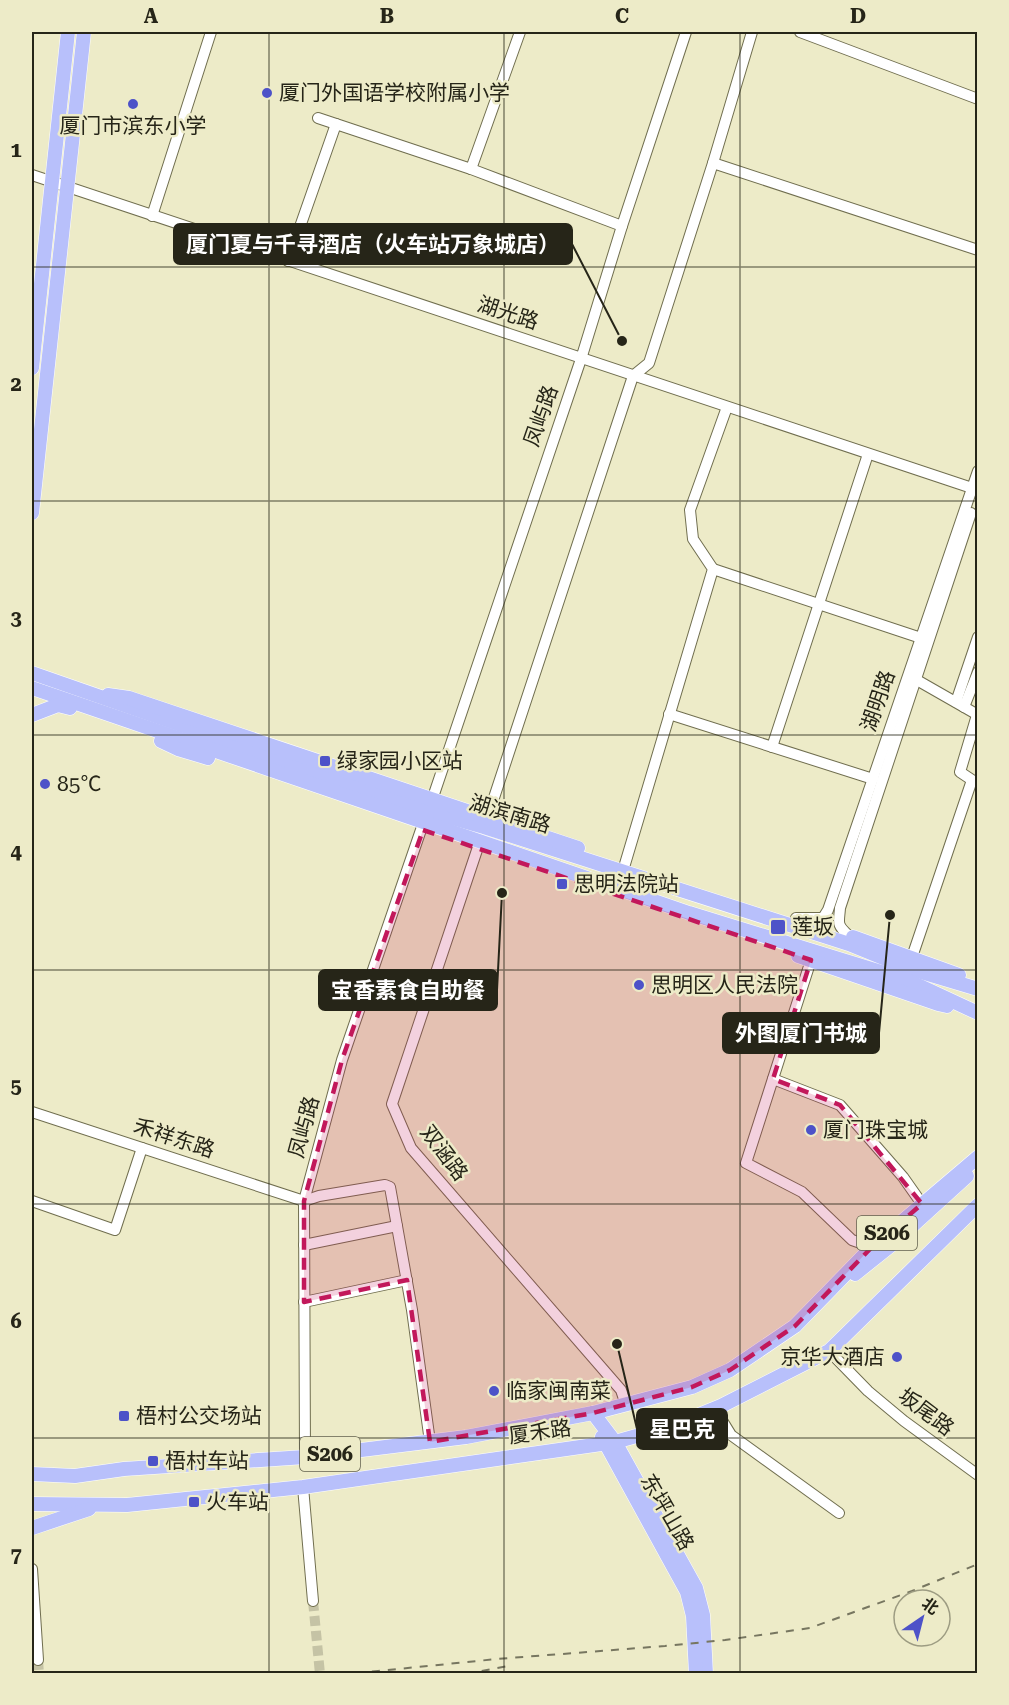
<svg xmlns="http://www.w3.org/2000/svg" width="1009" height="1705" viewBox="0 0 1009 1705" font-family="'Roboto Serif','Noto Sans SC',serif">
<rect width="100%" height="100%" fill="#edebc8"/>
<g fill="none" stroke-linecap="round" stroke-linejoin="round">
<g stroke="#c5c3a5" stroke-width="10" stroke-dasharray="10 5" stroke-linecap="butt">
<polyline points="313,1601 320,1674"/>
<polyline points="38,1660 39,1674"/>
</g>
<defs>
<g id="minor">
<polyline points="800,32 978,99"/>
<polyline points="318,118 471,169 622,226"/>
<polyline points="713,163 978,250"/>
<polyline points="471,169 520,32"/>
<polyline points="32,175 978,490"/>
<polyline points="152,216 211,32"/>
<polyline points="288,261 336,124"/>
<polyline points="713,569 921,638"/>
<polyline points="915,679 978,715"/>
<polyline points="956,702 978,637"/>
<polyline points="964,707 978,672"/>
<polyline points="669,714 873,779"/>
<polyline points="772,747 868,454"/>
<polyline points="430,806 581,359 622,226 686,32"/>
<polyline points="485,825 633,376 649,363 713,163 752,32"/>
<polyline points="480,841 392,1104 411,1148 621,1390 626,1405"/>
<polyline points="625,864 713,569 693,539 690,510 727,407"/>
<polyline points="796,918 823,918 828,910 978,471"/>
<path d="M848 935C836 924 839 923 840 908L971 513"/>
<polyline points="912,957 972,780 960,772 977,715"/>
<polyline points="811,960 746,1163 802,1192 852,1240 872,1247"/>
<polyline points="773,1079 840,1105 903,1177 922,1204"/>
<polyline points="32,1112 304,1201 319,1196 385,1185 390,1187 412,1310 430,1442"/>
<polyline points="32,1201 115,1230 142,1148"/>
<polyline points="304,1245 397,1226"/>
<polyline points="304,1302 407,1280"/>
<polyline points="829,1351 868,1391 904,1421 978,1475"/>
<polyline points="715,1409 731,1435 839,1513"/>
<polyline points="305,1457 304,1201 342,1060 424,821"/>
<polyline points="303,1487 313,1601"/>
<polyline points="32,1569 38,1660"/>
</g>
<g id="major">
<polyline points="32,368 68,32"/>
<polyline points="32,513 84,32"/>
<polyline points="32,673 428,811 484,827 849,944 908,968 978,989"/>
<polyline points="32,688 689,913 907,980 978,1013"/>
<polyline points="108,695 129,698 578,848"/>
<polyline points="32,715 58,705 70,708"/>
<polyline points="161,741 178,749 208,758"/>
<polyline points="853,937 959,975"/>
<polyline points="798,956 938,1004 947,1006"/>
<polyline points="855,1274 890,1246 967,1176"/>
<polyline points="593,1413 615,1442 696,1588 703,1615 706,1674"/>
<polyline points="602,1437 687,1592 693,1616 696,1674"/>
<polyline points="32,1474 75,1476 124,1469 305,1457 466,1437 593,1413 692,1387 730,1370 795,1326 872,1247 978,1157"/>
<polyline points="32,1504 127,1505 303,1487 615,1442 672,1426 721,1406 829,1351 978,1205"/>
<polyline points="32,1528 89,1509"/>
</g>
</defs>
<use href="#minor" stroke="#706e4f" stroke-width="12"/>
<use href="#major" stroke="#fff" stroke-width="15"/>
<use href="#minor" stroke="#fff" stroke-width="10"/>
<use href="#major" stroke="#b8c0fb" stroke-width="14"/>
<g stroke="#777660" stroke-width="2" stroke-dasharray="8 8" stroke-linecap="butt">
<polyline points="340,1674 378,1671 497,1659 665,1646 725,1640 810,1628 912,1591 978,1564"/>
<polyline points="466,1674 513,1665"/>
</g>
</g>
<path fill="#c2185b" fill-opacity="0.2" stroke="#c2185b" stroke-width="4.5" stroke-dasharray="12 8" stroke-linejoin="round" d="M423 830 811 960 773 1079 840 1105 922 1204 872 1247 795 1326 730 1370 692 1387 593 1413 430 1442 407 1280 304 1302V1201L342 1060Z"/>
<path fill="none" stroke="#262518" stroke-width="1.5" stroke-opacity="0.55" d="M269 32V1674M504 32V1674M740 32V1674M32 267H978M32 501H978M32 735H978M32 970H978M32 1204H978M32 1438H978"/>
<g fill="#4d52c8" stroke="#edebc8" stroke-width="2">
<circle cx="267" cy="93" r="6"/>
<circle cx="133" cy="104" r="6"/>
<rect x="319" y="755" width="12" height="12" rx="3"/>
<circle cx="45" cy="784" r="6"/>
<rect x="556" y="878" width="12" height="12" rx="3"/>
<rect x="770" y="919" width="16" height="16" rx="3"/>
<circle cx="639" cy="985" r="6"/>
<circle cx="811" cy="1130" r="6"/>
<circle cx="897" cy="1357" r="6"/>
<circle cx="494" cy="1391" r="6"/>
<rect x="118" y="1410" width="12" height="12" rx="3"/>
<rect x="147" y="1455" width="12" height="12" rx="3"/>
<rect x="188" y="1496" width="12" height="12" rx="3"/>
</g>
<g text-anchor="middle" stroke-width="5" stroke-linejoin="round" paint-order="stroke">
<g fill="#edebc8" stroke="#62604d" stroke-width="1.5">
<rect x="857" y="1216" width="60" height="34" rx="4.5"/>
<rect x="300" y="1437" width="60" height="34" rx="4.5"/>
</g>
<g font-size="20" font-weight="bold" fill="#262518">
<text x="887" y="1240">S206</text>
<text x="330" y="1461">S206</text>
</g>
<g font-size="21" fill="#262518" stroke="#edebc8" text-anchor="start">
<text x="279" y="100">厦门外国语学校附属小学</text>
<text x="133" y="133" text-anchor="middle">厦门市滨东小学</text>
<text x="337" y="768">绿家园小区站</text>
<text x="57" y="791">85℃</text>
<text x="574" y="891">思明法院站</text>
<text x="792" y="934">莲坂</text>
<text x="651" y="992">思明区人民法院</text>
<text x="823" y="1137">厦门珠宝城</text>
<text x="885" y="1364" text-anchor="end">京华大酒店</text>
<text x="506" y="1398">临家闽南菜</text>
<text x="136" y="1423">梧村公交场站</text>
<text x="165" y="1468">梧村车站</text>
<text x="206" y="1509">火车站</text>
</g>
<g font-size="21" fill="#262518" stroke="#edebc8">
<text transform="translate(508 313) rotate(18)" y="7">湖光路</text>
<text transform="translate(541 416) rotate(-71)" y="7">凤屿路</text>
<text transform="translate(878 701) rotate(-71)" y="7">湖明路</text>
<text transform="translate(510 814) rotate(17)" y="7">湖滨南路</text>
<text transform="translate(304 1127) rotate(-75)" y="7">凤屿路</text>
<text transform="translate(174 1138) rotate(18)" y="7">禾祥东路</text>
<text transform="translate(444 1153) rotate(53)" y="7">双涵路</text>
<text transform="translate(926 1412) rotate(37)" y="7">坂尾路</text>
<text transform="translate(540 1432) rotate(-8)" y="7">厦禾路</text>
<text transform="translate(667 1512) rotate(60)" y="7">东坪山路</text>
</g>
</g>
<path fill="none" stroke="#262518" stroke-width="2" d="M622 341L572 244M502 893L497 990M890 915L879 1033M617 1344L637 1429"/>
<g fill="#262518" stroke="#edebc8" stroke-width="2">
<circle cx="622" cy="341" r="6"/>
<circle cx="502" cy="893" r="6"/>
<circle cx="890" cy="915" r="6"/>
<circle cx="617" cy="1344" r="6"/>
</g>
<g fill="#262518" stroke="#262518" stroke-width="2">
<rect x="174" y="224" width="398" height="40" rx="6"/>
<rect x="319" y="970" width="178" height="40" rx="6"/>
<rect x="723" y="1013" width="156" height="40" rx="6"/>
<rect x="637" y="1409" width="90" height="40" rx="6"/>
</g>
<g font-size="22" text-anchor="middle" font-weight="bold" fill="#fff">
<text x="373" y="252">厦门夏与千寻酒店（火车站万象城店）</text>
<text x="408" y="998">宝香素食自助餐</text>
<text x="801" y="1041">外图厦门书城</text>
<text x="682" y="1437">星巴克</text>
</g>
<rect width="1009" height="1705" fill="none" stroke="#edebc8" stroke-width="66"/>
<g transform="translate(922 1618) rotate(35)"><circle r="28" fill="#edebc8" stroke="#9d9c82" stroke-width="1.5"/>
<path d="M0-4.5L10 22L0 15L-10 22Z" fill="#4d52c8"/>
<text y="-9" font-size="16" font-weight="bold" text-anchor="middle" fill="#262518">北</text>
</g>
<rect x="33" y="33" width="943" height="1639" fill="none" stroke="#262518" stroke-width="2"/>
<g font-size="20" text-anchor="middle" font-weight="bold" fill="#262518">
<text x="151" y="23">A</text>
<text x="387" y="23">B</text>
<text x="622" y="23">C</text>
<text x="858" y="23">D</text>
<text x="16" y="157">1</text>
<text x="16" y="391">2</text>
<text x="16" y="625">3</text>
<text x="16" y="859">4</text>
<text x="16" y="1093">5</text>
<text x="16" y="1328">6</text>
<text x="16" y="1562">7</text>
</g>
</svg>
